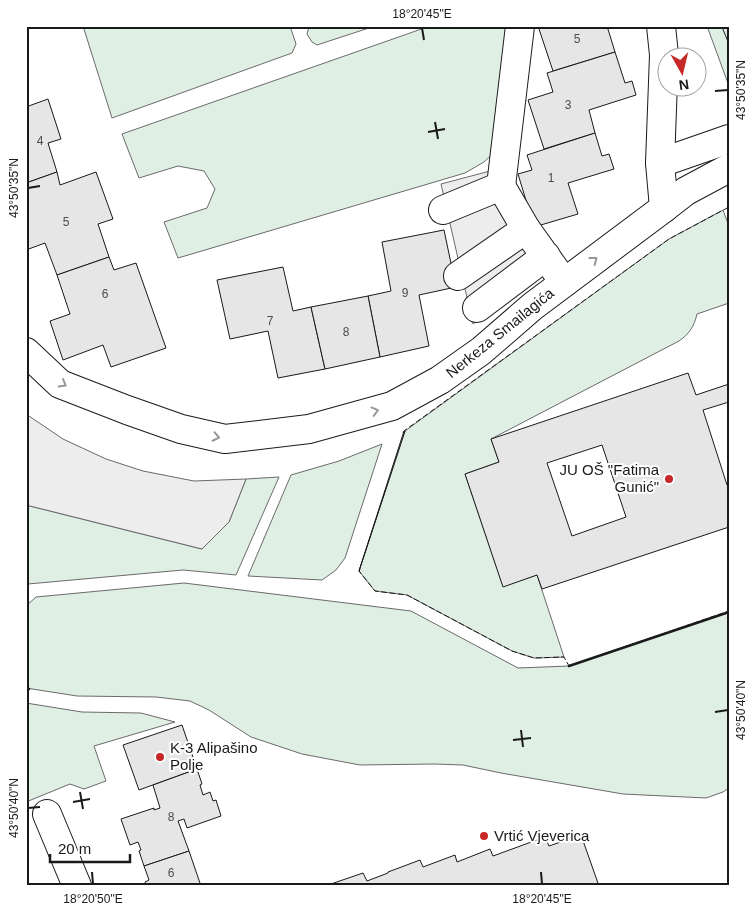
<svg xmlns="http://www.w3.org/2000/svg" width="755" height="912" viewBox="0 0 755 912" font-family="Arial,sans-serif">
<rect width="100%" height="100%" fill="#fff"/>
<g fill="#e0efe3" stroke="#6a6a6a">
<polygon points="83,26 290,26 296,44 292,53 112,118"/>
<polygon points="310,26 375,26 317,45 312,42 307,34 309,27"/>
<polygon points="430,26 508,26 501,146 484,162 465,173 178,258 164,222 207,208 215,189 204,171 178,166 139,178 122,134"/>
<polygon points="707,26 729,26 729,86"/>
<path d="M723 210 729 226V303L697 314C694 327 689 334 679 341L491 439 499 462 465 474 503 586 537 575 564 657 534 658 512 651 407 595 375 591 359 571 405 431 669 239Z"/>
<polygon points="382,444 345,558 336,570 322,580 248,576 291,475 339,461"/>
<polygon points="279,477 236,575 183,570 28,584 26,586 26,505 202,549 229,522 246,479"/>
<polygon points="184,583 411,611 518,668 569,666 729,612 729,788 723,792 706,798 623,794 501,773 463,765 434,764 360,765 302,754 251,737 209,710 190,701 156,697 77,696 26,688 26,606 36,597"/>
<polygon points="26,703 82,712 141,713 175,722 94,746 106,781 84,789 70,784 26,802"/>
</g>
<g fill="#ededed" stroke="#6a6a6a">
<polygon points="509,166 542,274 473,324 441,184"/>
<polygon points="26,414 63,439 106,459 143,471 194,481 246,479 229,522 202,549 26,505"/>
</g>
<g fill="#e6e6e6" stroke="#1a1a1a" fill-rule="evenodd">
<polygon points="538,26 607,26 615,52 553,71"/>
<polygon points="726,26 729,26 729,44 722,27"/>
<polygon points="615,52 625,83 632,81 636,95 589,110 595,133 544,149 528,100 553,92 547,73"/>
<polygon points="48,99 61,139 48,143 57,172 26,183 26,107"/>
<polygon points="595,133 602,156 609,154 614,169 568,183 578,214 534,227 518,174 532,170 527,155"/>
<polygon points="57,172 60,185 96,172 113,219 98,224 109,257 57,275 45,243 26,250 26,183"/>
<polygon points="444,230 456,287 419,295 429,346 380,357 368,296 391,291 382,242"/>
<polygon points="109,257 114,270 136,263 166,348 111,367 103,345 63,360 50,321 70,314 57,275"/>
<polygon points="283,267 293,311 311,307 325,369 278,378 268,331 230,339 217,280"/>
<polygon points="368,296 380,357 325,369 311,307"/>
<path d="M688 373 696 395 729 384V402L703 410 727 485H729V527L542 589 537 575 503 587 465 474 499 462 491 439ZM602 445 626 517 572 536 547 463Z"/>
<polygon points="404,431 405,431 359,571"/>
<polygon points="182,725 197,769 139,790 123,745"/>
<polygon points="197,769 202,784 200,785 203,795 210,792 213,801 216,800 221,816 187,828 184,819 178,821 189,851 144,866 139,851 141,850 138,842 130,845 121,819 154,808 154,810 160,808 153,785"/>
<polygon points="581,835 599,886 328,885 363,873 367,881 388,873 388,872 420,860 423,867 455,855 457,862 490,849 493,856 545,837 549,846"/>
<polygon points="189,851 201,886 146,886 145,882 149,880 144,866"/>
</g>
<g fill="none" stroke-linecap="round" stroke-linejoin="round">
<defs>
<g id="minor">
<polyline points="661,26 664,55 660,163 664,208"/>
<polyline points="660,163 729,139"/>
<polyline points="501,186 520,26"/>
<polyline points="443,210 501,186 526,229 564,282"/>
<polyline points="458,276 526,229"/>
<polyline points="477,308 546,256"/>
<polyline points="26,352 60,384 127,410 181,429 225,439 309,429 392,406 440,380 481,351 533,306 664,208 686,191 729,168"/>
<polyline points="47,814 77,886"/>
</g>
</defs>
<use href="#minor" stroke="#1a1a1a" stroke-width="30"/>
<use href="#minor" stroke="#fff" stroke-width="28"/>
<g stroke="#1a1a1a" stroke-width="1" stroke-dasharray="6 2.5" stroke-linecap="butt">
<polyline points="403,433 404,431 669,239 729,207"/>
<polyline points="360,569 359,571 375,591 407,595 512,651 534,658 564,657 569,666 729,611"/>
</g>
<g stroke="#1a1a1a" stroke-width="2.5">
<polyline points="569,666 729,612"/>
<polyline points="26,688 29,689"/>
</g>
</g>
<defs><path id="oneway-chevron" d="M-2-3.5L2.5 0L-2 3.5" fill="none" stroke-width="1.6" stroke-linecap="round" stroke-linejoin="round" transform="scale(1.25)"/></defs>
<g stroke="#989898">
<use href="#oneway-chevron" transform="translate(594 260) rotate(-37)"/>
<use href="#oneway-chevron" transform="translate(63 384) rotate(30)"/>
<use href="#oneway-chevron" transform="translate(375 411) rotate(-15)"/>
<use href="#oneway-chevron" transform="translate(216 437) rotate(12)"/>
</g>
<path fill="none" stroke="#1a1a1a" stroke-width="2" d="M422 28 424 40M715 91 728 90M435 122 438 139M428 132 445 129M28 188 40 186M715 712 728 710M521 730 523 747M513 740 531 738M80 792 83 809M73 802 90 799M28 808 40 807M92 872 93 884M541 872 542 884"/>
<g fill="#c62828" stroke="#fff" stroke-width="2">
<circle cx="669" cy="479" r="5"/>
<circle cx="160" cy="757" r="5"/>
<circle cx="484" cy="836" r="5"/>
</g>
<g text-anchor="middle" stroke-width="4" stroke-linejoin="round" paint-order="stroke">
<g font-size="12" fill="#4d4d4d">
<text x="577" y="43">5</text>
<text x="568" y="109">3</text>
<text x="40" y="145">4</text>
<text x="551" y="182">1</text>
<text x="66" y="226">5</text>
<text x="405" y="297">9</text>
<text x="105" y="298">6</text>
<text x="270" y="325">7</text>
<text x="346" y="336">8</text>
<text x="171" y="821">8</text>
<text x="171" y="877">6</text>
</g>
<g font-size="15" fill="#1a1a1a" stroke="#fff">
<text transform="translate(500 333) rotate(-39)" y="5">Nerkeza Smailagića</text>
</g>
<g font-size="15" fill="#1a1a1a" stroke="#fff" text-anchor="start">
<text x="659" y="475" text-anchor="end">JU OŠ "Fatima<tspan x="659" dy="17">Gunić"</tspan></text>
<text x="170" y="753">K-3 Alipašino<tspan x="170" dy="17">Polje</tspan></text>
<text x="494" y="841">Vrtić Vjeverica</text>
</g>
</g>
<rect width="755" height="912" fill="none" stroke="#ffffff" stroke-width="55"/>
<g transform="translate(682 72) rotate(172)"><circle r="24" fill="#ffffff" stroke="#a3a3a3"/>
<path d="M0-4L9 19L0 12L-9 19Z" fill="#c62828"/>
<text y="-8" font-size="14" font-weight="bold" text-anchor="middle" fill="#1a1a1a">N</text>
</g>
<path d="M50 854v8h80v-8" fill="none" stroke="#1a1a1a" stroke-width="2.5"/>
<text x="58" y="854" font-size="15" fill="#1a1a1a" stroke="#ffffff" stroke-width="4" paint-order="stroke">20 m</text>
<rect x="28" y="28" width="700" height="856" fill="none" stroke="#1a1a1a" stroke-width="2"/>
<g font-size="12" text-anchor="middle" fill="#1a1a1a">
<text x="422" y="18">18°20'45"E</text>
<text transform="translate(741 90) rotate(-90)" y="4">43°50'35"N</text>
<text transform="translate(14 188) rotate(-90)" y="4">43°50'35"N</text>
<text transform="translate(741 710) rotate(-90)" y="4">43°50'40"N</text>
<text transform="translate(14 808) rotate(-90)" y="4">43°50'40"N</text>
<text x="93" y="903">18°20'50"E</text>
<text x="542" y="903">18°20'45"E</text>
</g>
</svg>
